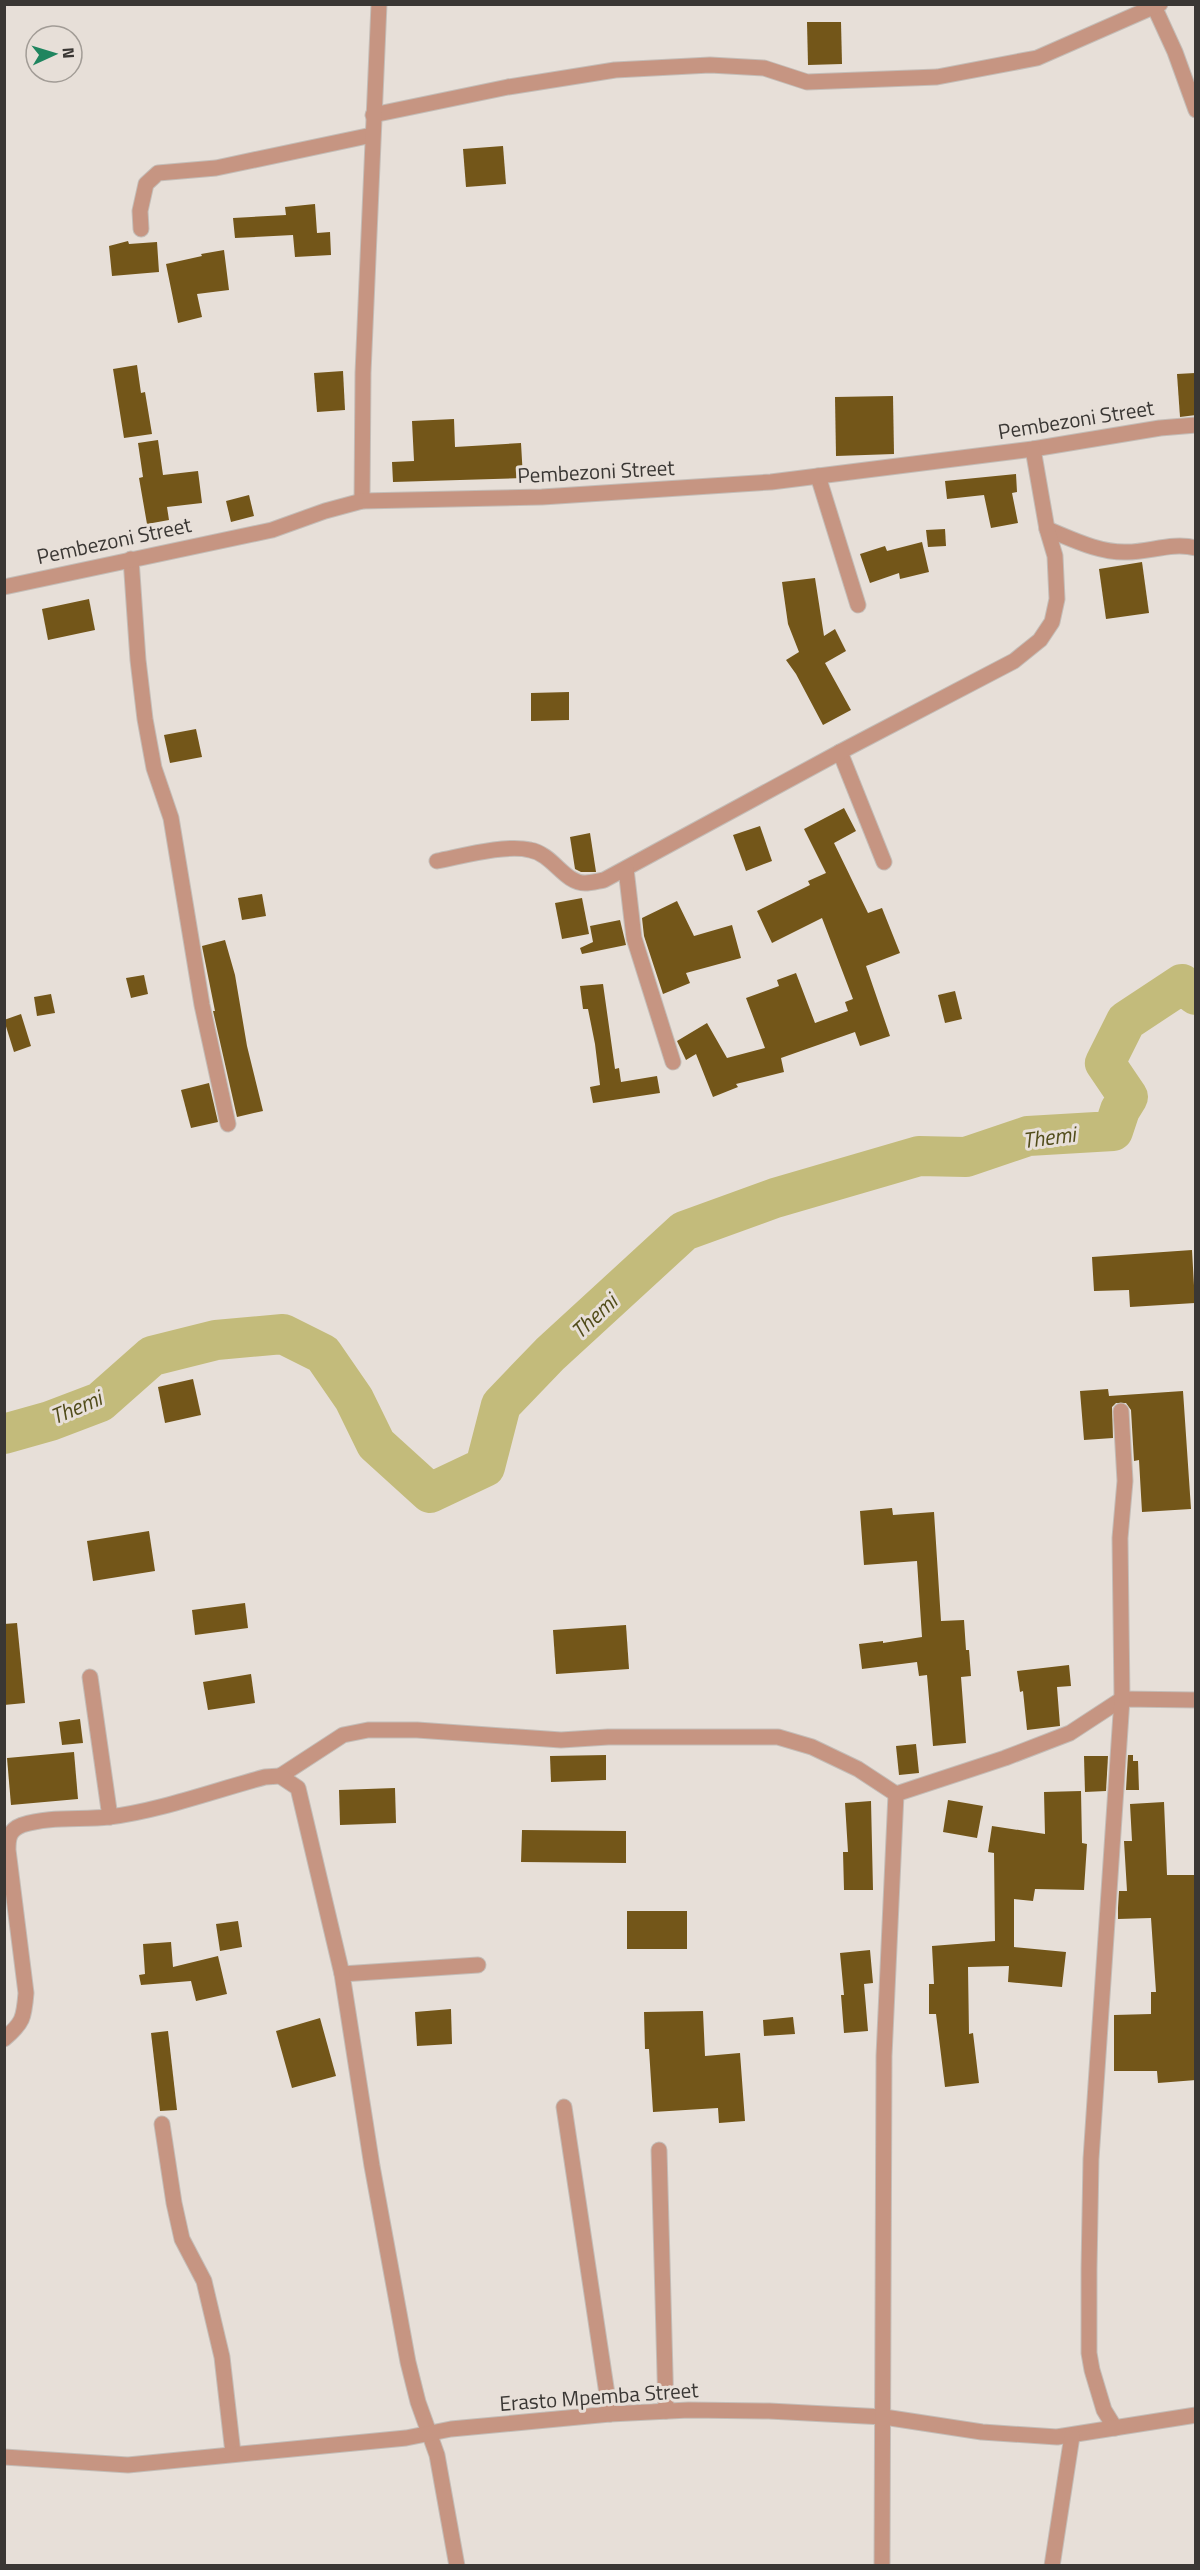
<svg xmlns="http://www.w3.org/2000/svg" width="1200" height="2570" viewBox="0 0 1200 2570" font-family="'Titillium Web',sans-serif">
<rect width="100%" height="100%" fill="#e7dfd8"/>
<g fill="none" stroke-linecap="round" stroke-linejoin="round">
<polyline stroke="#c3bb7b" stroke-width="40" points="4,1434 50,1421 100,1402 152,1356 216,1340 283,1334 323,1354 354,1399 376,1444 430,1493 485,1467 501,1405 550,1354 684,1231 775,1198 919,1156 966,1157 1028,1136 1113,1131 1120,1110 1128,1097 1105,1063 1126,1021 1182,984 1196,995"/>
</g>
<g fill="#735619">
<polygon points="807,22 841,22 842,64 808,65"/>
<polygon points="503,146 506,184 466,187 463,149"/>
<polygon points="315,204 317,233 330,232 331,255 295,257 293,235 235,238 233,218 286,215 285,207"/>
<polygon points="128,241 129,244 157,242 159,272 112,276 109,246"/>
<polygon points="224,250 229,290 197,294 202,317 178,323 166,264 202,256 201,254"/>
<polygon points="137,365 141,393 145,392 152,434 124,438 113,369"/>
<polygon points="343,371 345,410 317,412 314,373"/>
<polygon points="1195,373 1196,415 1180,417 1177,374"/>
<polygon points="893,396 894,454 836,456 835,397"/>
<polygon points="454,419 455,447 521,443 523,478 393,482 392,462 414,461 412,421"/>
<polygon points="158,440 163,475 198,471 202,503 167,507 169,520 147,524 139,478 143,477 138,443"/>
<polygon points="1016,474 1017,492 1012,493 1018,523 991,528 984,495 947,499 945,481"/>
<polygon points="249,495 254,516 231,522 226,501"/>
<polygon points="945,529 946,546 928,547 926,530"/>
<polygon points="922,542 929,572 900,579 899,573 870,583 860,554 885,546 887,551"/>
<polygon points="1142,562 1149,613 1106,619 1099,569"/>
<polygon points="815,578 824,636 835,629 846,651 825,663 851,710 823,725 796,674 786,660 799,652 788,624 782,582"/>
<polygon points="89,599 95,630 48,640 42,609"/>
<polygon points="569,692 569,720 531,721 531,693"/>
<polygon points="196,729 202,757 170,763 164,735"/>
<polygon points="844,808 856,831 834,843 868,913 882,908 900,953 866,966 890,1036 860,1046 855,1032 781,1058 784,1072 736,1084 738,1087 713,1097 696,1054 686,1060 677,1041 707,1023 727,1058 765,1048 746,998 779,986 777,980 796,973 815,1023 848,1011 845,1002 853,999 822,918 772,943 757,911 810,885 808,881 826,873 804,829"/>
<polygon points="760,826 772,861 746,871 733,835"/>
<polygon points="590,833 596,872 581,872 575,869 570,837"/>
<polygon points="262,894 266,916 242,920 238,898"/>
<polygon points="582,898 589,934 562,939 555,903"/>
<polygon points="677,901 694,936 732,925 741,958 686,973 690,983 663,994 644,936 642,918"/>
<polygon points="620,920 626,945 582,954 580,948 593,942 590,926"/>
<polygon points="225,940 235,975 247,1046 263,1111 237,1117 213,1011 215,1011 202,946"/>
<polygon points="144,975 148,994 131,998 126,978"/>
<polygon points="603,984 615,1069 619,1068 621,1082 657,1076 660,1093 593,1103 590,1087 600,1085 595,1044 588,1009 583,1009 580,986"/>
<polygon points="955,991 962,1019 945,1023 938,995"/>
<polygon points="51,994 55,1013 37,1016 34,997"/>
<polygon points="21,1014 31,1046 14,1052 4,1020"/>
<polygon points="209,1083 218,1122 191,1128 181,1090"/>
<polygon points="1192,1250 1195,1303 1130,1307 1129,1290 1094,1291 1092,1257"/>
<polygon points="193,1379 201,1415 165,1423 158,1387"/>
<polygon points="1108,1389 1109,1396 1183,1391 1191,1509 1142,1512 1139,1460 1134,1461 1131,1410 1126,1403 1116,1403 1112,1407 1113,1438 1084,1440 1080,1391"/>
<polygon points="892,1508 893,1515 934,1512 941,1621 964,1620 966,1650 969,1650 971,1676 961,1677 966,1743 933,1746 927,1675 919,1676 917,1662 862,1669 859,1644 883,1641 883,1643 922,1637 917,1561 864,1565 860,1511"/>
<polygon points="149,1531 155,1571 93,1581 87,1541"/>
<polygon points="245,1603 248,1628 195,1635 192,1610"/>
<polygon points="17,1623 25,1703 4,1705 4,1624"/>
<polygon points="626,1625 629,1669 556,1674 553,1630"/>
<polygon points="1069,1665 1071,1686 1057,1687 1060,1726 1027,1730 1023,1691 1020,1692 1017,1671"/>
<polygon points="251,1674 255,1703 208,1710 203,1682"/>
<polygon points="80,1719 83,1743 62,1745 59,1722"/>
<polygon points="916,1744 919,1773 899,1775 896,1746"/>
<polygon points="74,1752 78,1799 11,1805 7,1758"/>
<polygon points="606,1755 606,1780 551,1782 550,1756"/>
<polygon points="1128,1755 1133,1755 1133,1761 1138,1761 1139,1790 1126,1790"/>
<polygon points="1084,1756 1108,1756 1106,1791 1085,1792"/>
<polygon points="395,1788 396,1823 340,1825 339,1790"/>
<polygon points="1081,1791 1082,1843 1087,1844 1084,1890 1035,1889 1033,1901 1014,1899 1014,1947 1066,1952 1062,1987 1008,1982 1009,1966 968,1967 969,2034 973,2033 979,2083 945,2087 936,2014 929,2014 929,1984 934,1984 932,1946 995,1941 994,1853 988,1852 992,1826 1045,1834 1044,1792"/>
<polygon points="948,1800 983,1806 977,1838 943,1832"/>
<polygon points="871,1801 873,1890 844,1890 843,1852 848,1852 845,1803"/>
<polygon points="1164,1802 1167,1875 1196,1875 1196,2080 1158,2083 1157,2071 1114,2071 1114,2015 1151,2014 1151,1992 1156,1992 1151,1918 1118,1919 1118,1908 1119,1891 1127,1891 1124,1841 1132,1841 1130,1804"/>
<polygon points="522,1830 626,1831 626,1863 521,1862"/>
<rect x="627" y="1911" width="60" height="38"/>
<polygon points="238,1921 242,1947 220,1951 216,1924"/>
<polygon points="171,1942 173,1967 218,1956 227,1994 196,2001 191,1981 141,1985 139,1975 145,1974 143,1944"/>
<polygon points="870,1950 873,1983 864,1984 868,2031 844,2033 841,1995 844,1995 840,1953"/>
<polygon points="451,2009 452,2044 417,2046 415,2012"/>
<polygon points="703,2011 705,2056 740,2053 745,2121 719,2123 718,2108 653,2112 649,2049 645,2049 644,2012"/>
<polygon points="793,2017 795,2034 764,2036 763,2020"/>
<polygon points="320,2018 336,2076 292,2088 276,2031"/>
<polygon points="168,2031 177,2110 160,2111 151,2033"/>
</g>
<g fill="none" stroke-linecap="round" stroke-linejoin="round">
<defs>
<g id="minor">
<polyline points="1153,4 1175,52 1196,110"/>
<polyline points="373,115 508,87 615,70 710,65 764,68 807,82 937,77 1037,58 1160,4"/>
<polyline points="141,229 140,211 146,184 158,173 216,168 372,135"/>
<polyline points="818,476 858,605"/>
<polyline points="362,501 363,373 379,4"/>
<path d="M1047 529C1072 539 1099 553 1127 552 1150 552 1172 542 1196 548"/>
<polyline points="131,559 138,660 145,719 154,768 171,818 202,1005 228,1124"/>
<polyline points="4,587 272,530 325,511 362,501 542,497 771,482 1033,449 1160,428 1196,425"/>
<polyline points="840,752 884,862"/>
<path d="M437 861C463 856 506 844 530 850 553 854 564 883 585 883 591 883 598 881 604 880L840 752 1014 661 1040 640 1052 622 1057 599 1055 556 1047 529 1033 449"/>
<polyline points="626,869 634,938 673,1062"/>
<polyline points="90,1677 110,1817"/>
<polyline points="280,1776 343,1735 368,1730 417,1730 561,1740 608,1737 778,1737 812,1747 858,1769 896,1794"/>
<polyline points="896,1794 1005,1758 1070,1733 1122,1699 1196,1700"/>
<polyline points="342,1974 478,1965"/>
<path d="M4 2039C23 2023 24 2018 26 1993L8 1850C8 1838 9 1830 22 1825 49 1816 81 1820 109 1817 159 1811 216 1790 265 1777L280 1776 298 1788 342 1974 372 2166 408 2362 418 2402 437 2455 457 2566"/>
<polyline points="564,2107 610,2414"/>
<polyline points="162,2124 174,2203 182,2239 204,2281 222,2357 233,2453"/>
<polyline points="659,2150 666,2411"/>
<polyline points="1115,2428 1104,2410 1092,2370 1089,2353 1089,2269 1091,2159 1122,1699 1120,1538 1125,1481 1121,1411"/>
<polyline points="4,2457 128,2465 406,2438 451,2429 610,2414 689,2410 769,2411 884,2417 982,2432 1057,2437 1196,2415"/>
<polyline points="882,2566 884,2056 896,1794"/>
<polyline points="1052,2566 1072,2436"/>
</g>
</defs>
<use href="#minor" stroke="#c4bdb7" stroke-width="17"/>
<use href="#minor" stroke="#c69582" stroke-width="15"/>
</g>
<g text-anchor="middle" stroke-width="6" stroke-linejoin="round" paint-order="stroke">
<g font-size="21" fill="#3a3734" stroke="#e7dfd8">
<text transform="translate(1076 420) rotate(-9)" y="7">Pembezoni Street</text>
<text transform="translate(596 472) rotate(-3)" y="7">Pembezoni Street</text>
<text transform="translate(114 541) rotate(-12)" y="7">Pembezoni Street</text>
<text transform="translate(599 2397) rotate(-4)" y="7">Erasto Mpemba Street</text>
</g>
<g font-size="22" font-style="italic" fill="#514c1a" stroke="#e7dfd8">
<text transform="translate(1049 1137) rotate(-7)" y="8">Themi</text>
<text transform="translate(594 1316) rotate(-43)" y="8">Themi</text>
<text transform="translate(76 1407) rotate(-23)" y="8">Themi</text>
</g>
</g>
<rect width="1200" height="2570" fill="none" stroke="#3a3734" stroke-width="12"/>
<g transform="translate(54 54) rotate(86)"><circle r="28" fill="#e7dfd8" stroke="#a29c96" stroke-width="1.5"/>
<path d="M0-4.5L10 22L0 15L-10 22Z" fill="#1f855f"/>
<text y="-9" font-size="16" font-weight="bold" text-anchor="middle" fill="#3a3734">N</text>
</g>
</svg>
